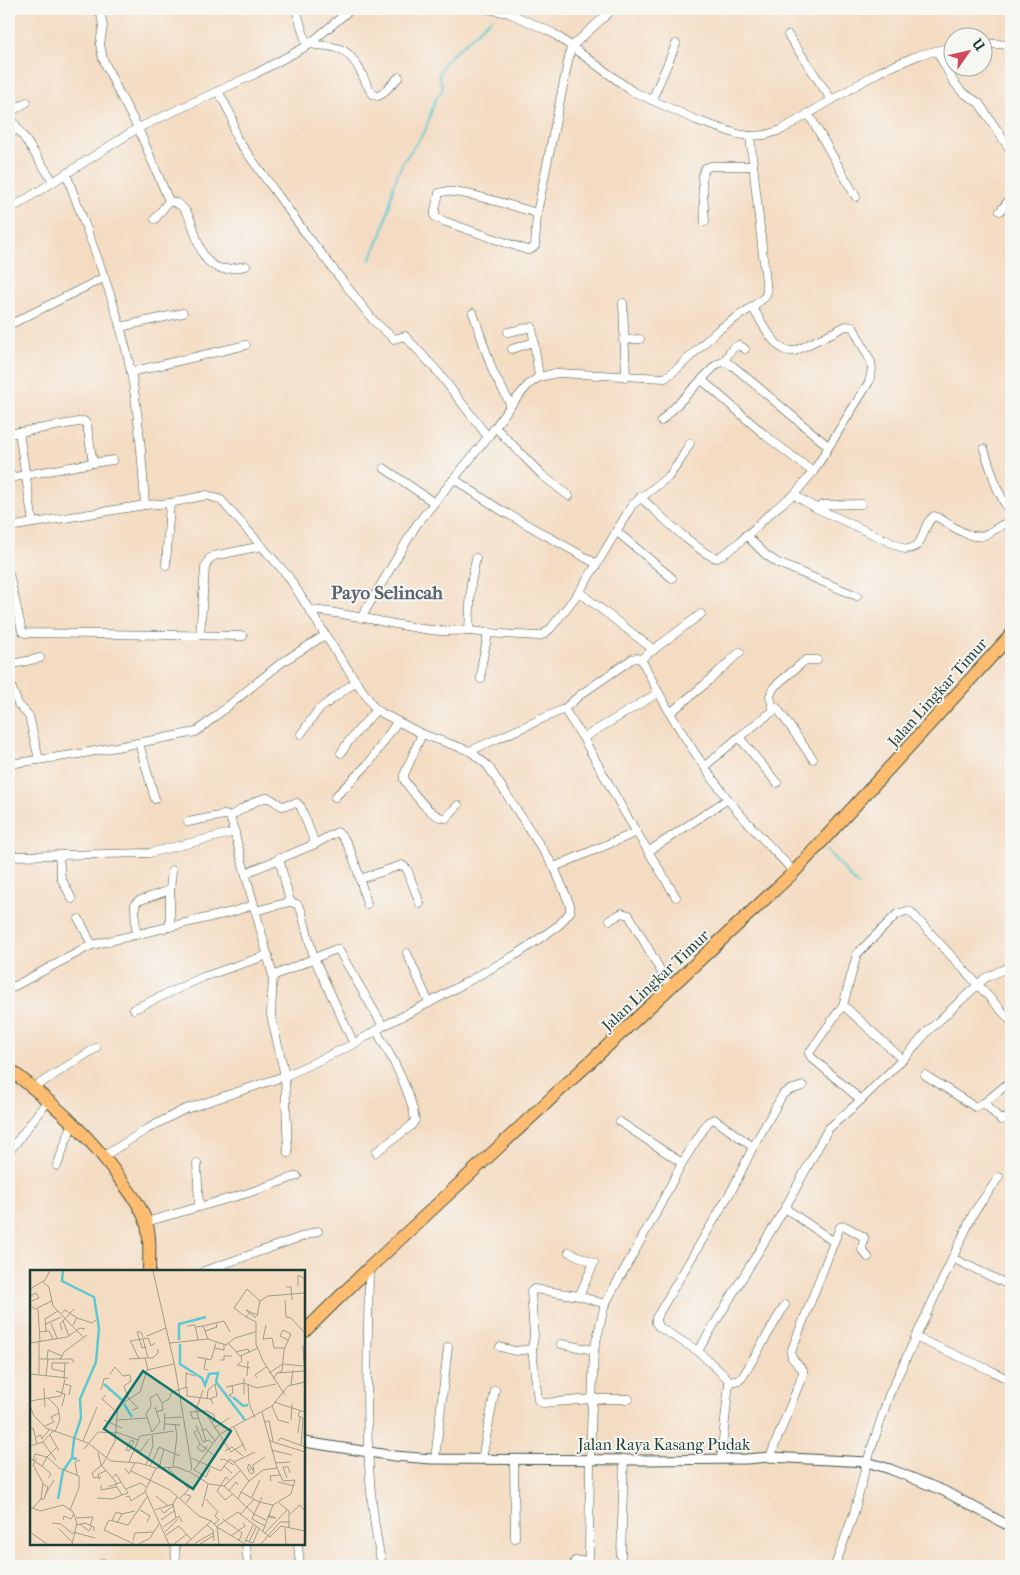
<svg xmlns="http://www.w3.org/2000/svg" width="1020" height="1575" viewBox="0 0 1020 1575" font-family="'IM FELL French Canon',serif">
<rect width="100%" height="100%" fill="#f6f6f2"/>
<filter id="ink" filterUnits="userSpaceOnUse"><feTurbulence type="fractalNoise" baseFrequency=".02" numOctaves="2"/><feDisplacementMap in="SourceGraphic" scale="10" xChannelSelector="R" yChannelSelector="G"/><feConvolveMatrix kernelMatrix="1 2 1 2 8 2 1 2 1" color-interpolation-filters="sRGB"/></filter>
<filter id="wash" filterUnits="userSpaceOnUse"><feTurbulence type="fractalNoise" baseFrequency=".0096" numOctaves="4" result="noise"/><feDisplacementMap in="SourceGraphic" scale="20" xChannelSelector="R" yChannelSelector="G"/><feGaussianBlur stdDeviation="1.12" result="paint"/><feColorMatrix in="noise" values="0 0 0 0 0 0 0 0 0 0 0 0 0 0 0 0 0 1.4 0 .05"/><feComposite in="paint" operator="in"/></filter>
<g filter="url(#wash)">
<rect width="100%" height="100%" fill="#f4dcc2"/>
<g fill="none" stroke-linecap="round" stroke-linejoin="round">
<g stroke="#5cc8d3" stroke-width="2">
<polyline points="370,260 382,233 388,212 394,183 403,162 425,131 435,100 443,89 439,75 444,62 492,18"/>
<polyline points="827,850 858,886"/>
</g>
</g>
</g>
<g filter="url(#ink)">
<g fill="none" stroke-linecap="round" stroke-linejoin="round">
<defs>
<g id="minor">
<polyline points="100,9 103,26 100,44 103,59 119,93 138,128 169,201 155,219"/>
<polyline points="296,9 307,46"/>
<polyline points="487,9 509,13 553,33 632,91 696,120 737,134 750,136 765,135 781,130 879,72 919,55 952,47"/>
<polyline points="788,35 831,99"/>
<polyline points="982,43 1011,45"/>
<path d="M309 44C337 48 345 43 361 72 365 80 367 88 374 95L378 96 382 94 399 77"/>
<polyline points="937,51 953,81 962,92 979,103 1011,151"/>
<polyline points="9,73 9,78"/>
<polyline points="218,91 232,117 234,131 237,139 306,234 362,306 374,321 394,339 405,336 438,372 488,437"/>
<polyline points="652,100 676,44"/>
<polyline points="9,113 27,102"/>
<polyline points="808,113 856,197"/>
<polyline points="9,115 53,181"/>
<polyline points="9,134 18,129"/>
<polyline points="750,136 767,292 765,297 752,307"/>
<path d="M66 173C89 238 118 304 131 372 139 416 142 460 145 505"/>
<path d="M169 201C174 202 180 204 183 208 198 222 194 260 219 268 227 271 238 267 246 266"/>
<polyline points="9,210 138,128 255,74 307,46 351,9"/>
<polyline points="1000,211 1011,198"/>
<path d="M537 213C519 208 452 186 439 193L435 210V217L446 222 527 250H530L535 246 537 213 571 47 613 9"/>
<polyline points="705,222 702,176 705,168 711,166 753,166"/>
<polyline points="623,303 626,377"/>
<polyline points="473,313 493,372 511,405"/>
<polyline points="9,325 103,278"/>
<polyline points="120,327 183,313"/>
<polyline points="508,332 532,327 539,377"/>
<polyline points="623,340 640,339"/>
<polyline points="512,349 534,342"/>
<path d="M724 362C728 355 731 347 739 345L745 349"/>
<polyline points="131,372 246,345"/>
<polyline points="702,380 766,436 813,472"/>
<polyline points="661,421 717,364 724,362 733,366 828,446"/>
<polyline points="495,427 542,475 569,496"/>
<polyline points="19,432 33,523"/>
<polyline points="9,434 84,421 87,425 93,463 9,478"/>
<polyline points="984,449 997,488 1011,516"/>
<polyline points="93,463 113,460"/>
<polyline points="384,468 433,502"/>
<polyline points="454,479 499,509 597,564"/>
<path d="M640 497C655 510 701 556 717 558 746 542 766 512 794 495L816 508 905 549C927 549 919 527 934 516L937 517C950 524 972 543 987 534 996 529 1001 524 1011 522"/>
<polyline points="816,508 822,505 861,504"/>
<polyline points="9,527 145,505 170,503 207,495 221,500 288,576 340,658 376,710 422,734 470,751 488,766 554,867 570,905 570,912 559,925 519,953 429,1003 383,1026 354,1044 285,1076 183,1110 147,1129 104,1156"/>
<polyline points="616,531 672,578"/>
<polyline points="746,535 766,555 778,563 857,596"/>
<polyline points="166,565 170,503"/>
<polyline points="9,574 22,631 25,633 243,636"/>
<polyline points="579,592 654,650"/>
<path d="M310 610C351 613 390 625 431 630 444 632 457 630 470 631 493 634 515 635 539 636L544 634 551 628 579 592 597 564 632 505 669 476 680 461 690 443"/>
<path d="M361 618 417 524 488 437 511 405 529 384 539 377 557 373 665 378 678 368 718 330 752 307C760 319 772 343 783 349 787 352 791 351 795 351L846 326 853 327 871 362 872 369 869 382 813 472 794 495"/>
<polyline points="469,631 471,583 476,558"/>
<polyline points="200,635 205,568 209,559 214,556 262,546"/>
<path d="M641 659C666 709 695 757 730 802 749 826 773 849 794 872"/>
<polyline points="9,665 40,658"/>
<polyline points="481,679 482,663 488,634"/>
<polyline points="9,681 18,704 29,716 39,760"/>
<polyline points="564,709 583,738 625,813 676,897"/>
<polyline points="773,709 770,696 774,687 802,663 806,660 817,660"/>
<polyline points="670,713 704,685 740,652"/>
<polyline points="301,734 318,710 355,682"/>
<path d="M422 734 404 775V780C412 791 431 819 446 818L458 805"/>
<polyline points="739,737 777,783"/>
<polyline points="583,738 658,693"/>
<polyline points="139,743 155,799"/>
<polyline points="470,751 564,709 580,695 632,659 636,658 641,659 701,614"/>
<polyline points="341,753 349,741 376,710"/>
<polyline points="9,764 79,754 196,732 281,663 325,635"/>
<polyline points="705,766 739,737 777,708 813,759"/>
<polyline points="335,797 369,763 397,722"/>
<path d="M230 816C239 812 258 797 268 798 273 799 277 804 282 806L297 803 301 807 315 844"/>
<polyline points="188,822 224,815 230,816 273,976 271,1015 285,1076 288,1153"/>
<polyline points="649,851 728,799"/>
<polyline points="9,853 17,856 149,853 235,832"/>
<polyline points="59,856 61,878 72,899"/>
<polyline points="279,858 290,902 297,904 301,910 314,958 354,1044"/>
<polyline points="554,867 637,832"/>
<path d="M246 873 315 844 337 832C349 839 356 866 360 879L402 865 407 869 420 904"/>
<polyline points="360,879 367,904"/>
<polyline points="170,890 170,927"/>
<polyline points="255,911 290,902"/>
<polyline points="79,919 92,945"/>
<polyline points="610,920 622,913 629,915 671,989"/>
<polyline points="136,935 135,904 138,901 170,890 172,870"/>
<polyline points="407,953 429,1003"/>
<polyline points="273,976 336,949 338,949 383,1026"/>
<polyline points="9,989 92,945 232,912 253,905"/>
<polyline points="843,1005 809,1053 811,1057 861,1100"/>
<polyline points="134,1009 203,977 268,955"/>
<polyline points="902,1059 843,1005 857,954 897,914 907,911 911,912 1011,1021"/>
<polyline points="925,1075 975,1107 984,1103 1011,1081"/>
<polyline points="33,1088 96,1048"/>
<polyline points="984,1103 1001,1120 1005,1119 1011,1114"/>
<polyline points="620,1122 682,1163"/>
<polyline points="9,1152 48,1100"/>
<path d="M376 1152 411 1126 415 1120C411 1091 391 1056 376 1030"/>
<polyline points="197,1163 199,1207"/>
<polyline points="57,1166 73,1122"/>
<polyline points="146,1222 248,1193 297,1176"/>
<polyline points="834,1242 840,1227 845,1226 864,1237 862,1250 868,1257"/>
<polyline points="569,1252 594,1263 579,1296"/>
<polyline points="952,1258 1011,1286"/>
<path d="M369 1268C368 1367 361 1468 382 1566"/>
<polyline points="204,1271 318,1231"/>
<polyline points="605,1304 579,1296 534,1289 531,1291 534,1336 532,1349 538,1400 543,1403 592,1399 629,1399"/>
<polyline points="915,1337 992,1371 1011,1381"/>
<polyline points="561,1344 594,1350"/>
<polyline points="500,1347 515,1351 532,1349"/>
<polyline points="698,1351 785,1208 828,1129 861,1100 907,1055 928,1031 985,978 1011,966"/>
<polyline points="729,1382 739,1380 742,1378 785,1305"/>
<polyline points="770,1457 803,1374 803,1370 792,1358 791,1352 834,1242 785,1208"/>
<polyline points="435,1459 448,1347"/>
<polyline points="482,1459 495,1390"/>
<polyline points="514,1459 515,1538"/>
<polyline points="721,1459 729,1382 728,1379 698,1351 659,1327 656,1323 656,1318 733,1188 753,1147 783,1094 790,1090 803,1086"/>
<polyline points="175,1544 176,1566"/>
<polyline points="246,1544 248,1566"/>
<polyline points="298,1544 300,1566"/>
<polyline points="621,1556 624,1459"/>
<polyline points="102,1566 103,1563"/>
<polyline points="573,1566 575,1561 585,1561 589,1557 590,1459 594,1350 605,1304 656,1213 682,1163 708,1122 714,1119 753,1147"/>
<polyline points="835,1566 854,1513 867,1462 889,1395 974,1212 999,1177"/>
</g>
<polyline id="tertiary" points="304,1442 395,1456 431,1459 646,1460 746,1459 770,1457 867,1462 890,1469 944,1491 1011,1527"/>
<g id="trunk">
<path d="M9 1069C53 1103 88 1133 120 1179 130 1192 141 1206 146 1222 151 1237 149 1255 149 1271"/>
<polyline points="304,1332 369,1268 794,872 1011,635"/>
</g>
</defs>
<use href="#minor" stroke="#3f5549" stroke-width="9"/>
<use href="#tertiary" stroke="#3f5549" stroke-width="11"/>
<use href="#trunk" stroke="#3f5549" stroke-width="14"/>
<use href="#minor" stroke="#fff" stroke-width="8"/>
<use href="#tertiary" stroke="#fff" stroke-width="9"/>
<use href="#trunk" stroke="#fdbc70" stroke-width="12"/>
</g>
</g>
<g text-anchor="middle" stroke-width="4" stroke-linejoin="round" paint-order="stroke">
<g font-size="16" fill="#1f3d34" stroke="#f6f6f2">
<text transform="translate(937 692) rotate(-48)" y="6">Jalan Lingkar Timur</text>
<text transform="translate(655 980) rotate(-43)" y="6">Jalan Lingkar Timur</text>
<text x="664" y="1450">Jalan Raya Kasang Pudak</text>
</g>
<g font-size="19" font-weight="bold" fill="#5a6370" stroke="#f6f6f2">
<text x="387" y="599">Payo Selincah</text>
</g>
</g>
<g transform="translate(30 1270)">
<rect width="275" height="275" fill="#f4dcc2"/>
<path fill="none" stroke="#5cc8d3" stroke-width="2.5" d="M33 1 32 11 64 27 69 58 66 92 50 129 51 148 44 169 42 188M149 70V54L176 47M150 74V94L172 108 175 115 179 104 188 103 186 112 215 150M74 114 93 131M203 127 213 136 218 135M94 134 102 147M28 229 33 201 42 188 47 189"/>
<path fill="none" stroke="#9f9c89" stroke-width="1" d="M123 1 145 97 162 199 159 202 147 197 126 198 115 221 139 274M13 12 19 17 23 36 53 67M268 16V5L275 9M256 17H261L262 30M0 19 15 10 20 1M0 26 6 23 9 28 0 32M255 30 256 47 261 48 275 63M0 35 5 39 22 31M8 39 10 72M32 43 35 40 47 48M219 43 216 47 226 52V74L233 91 255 125M227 46 230 31M216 47 204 38 217 19 230 31 238 26 275 23M226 48 216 40 227 45M33 51 39 66M21 53 27 68M16 54 31 47M43 55 47 48 62 53 66 50M236 55 233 69 242 68 244 78H255M157 56 165 55 168 70M173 56 194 51 200 62M166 57 173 56 178 69M32 60 30 54 44 39M16 61 15 49 28 41M175 61 187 57 186 53M10 62 19 61 23 69M117 66 136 58M113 67 111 62H107L112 78 116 77M113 69 118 88M100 70 109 89M101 71 118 68 121 76 125 73M9 72V104M0 73 37 67 50 58 55 59M140 73 178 69 196 75 205 68 225 62M198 73 210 86 228 78M273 75 275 112M184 78 194 80V75M206 82 218 79 219 83M211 86 212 91 207 95 220 98M167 87 181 90 186 73M176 88 174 99 178 100M9 89H42L44 93M17 89 18 80 32 86M99 89 115 88M30 90 34 82 57 65M190 90H194V86H202M22 97V93H39M22 97V99L35 102M118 100 115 88H123L128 83V79M239 103 253 94 273 96M247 103 252 101 254 80 261 64 253 60 250 66 258 70M0 104 38 108M80 104 85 97 93 106 100 105 101 111 94 116M16 105 18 89M217 106 218 91M227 108 225 105 236 97M34 109 35 93M243 109 247 103 275 101M35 114 41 116 39 125M218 114 219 133 225 148M202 115 203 123 199 125 202 127M261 115 263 100M94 116 98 128 108 138 102 140M156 117V103L165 106M196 117 214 113V108M14 118 15 137M71 120 74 109 79 108M173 120 166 140 176 171M26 121 35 124 32 136M214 124V113L227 118 246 114M76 125 72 129 88 143M18 128 28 138 30 149 25 162M177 129 178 120 185 114M180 129 187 126 185 114M0 131 31 126 35 109M244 132 275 142M0 136 4 146 16 158 58 173 81 191 109 193 126 198M242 136 248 150 259 153M270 141 268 146 273 148 271 176M126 142 133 140 132 133 139 129 142 122 157 117V126L181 129 183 134M232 142 247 198M178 147 201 182 214 174M135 148 152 147M168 148 163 149 160 142 177 141 184 145 185 150 181 153M74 150 92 158M87 150 117 148M261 150 262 134M235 152 239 151 243 171M135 154 150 155M166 155 173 172 179 170 183 174M15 156 24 152 21 147 29 143M204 157 216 181M184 158 199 148M0 159 3 158 7 174M167 160 164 162 170 174 186 187M172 160 176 159 185 171M134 161 135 143M86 162 108 170M122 162 116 144 121 136 120 128 127 124 132 133M122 162 130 152 125 137M268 163 270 147M20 165 29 181M6 167 11 165 12 169 19 160M101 170 104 171 99 181 96 180ZM53 171 67 137M240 171 275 182M248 171 251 168 275 177M13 172 26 190M170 174 167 178 173 182 177 176M0 176 13 172 23 161M54 179 68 162 86 163M104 179 111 181 119 169M127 179 129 177 150 186M241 180 262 185M195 181 202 177 213 186M68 182 71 195 86 212V216L87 217 92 225 98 223 91 212 89 213 86 214 82 216H78M0 188 12 196 17 187 29 198 49 206V218L40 240M161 188 191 201 194 196M190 190 194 189 204 195M3 191 5 184 17 187 26 178M99 192 110 166 144 161M245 193 260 192M116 195 123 176 122 165M12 196 21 204 18 208M120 196 129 178M143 196 147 166 145 154M95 198 99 204 105 193M129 198 134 179M138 198 159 219 149 229M217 199 219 194 221 197 224 202 221 204 218 200 222 198M164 200 190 164 242 136 258 116 275 112M164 200 176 207 180 198M101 201 140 220 169 246 181 251 187 257 189 274M224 201 223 195 235 187M160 202 179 214 194 216 224 244 222 249 235 256M202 203 194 196 200 189 204 192M47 205 45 192 50 190M71 206 69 209 68 204 76 201M68 207 64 208 62 203 73 194 85 171 88 136 110 122 117 100 144 94M82 208 86 204 91 212M257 208 253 197H258L260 203M199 210 196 207 187 221 195 230 203 224M219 211 204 192 225 182M241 211 240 206 251 205M248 212 264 216M71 215V220L87 217M194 216 211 200M96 219 111 213 116 217M199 221 206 212 208 215M154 224 161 226 156 233M15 225 24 210M126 226 138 236M96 227 99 226 101 231 115 222M222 227 230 210M232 227 224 244 236 250M67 228 82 229 92 225M11 229H14L18 217 13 214M176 229 188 242 185 246 189 250 184 254M208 229 211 222 219 211 233 200 247 198 253 211 265 210 261 224 243 235 229 232 211 222M249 233 259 241V258M143 234 146 248 149 246 152 252M0 237 10 241 33 235 43 242 47 253 42 274M172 237 178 214M3 238 11 229 13 213 3 195 7 188M110 240 120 246 117 252M125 240 143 234 147 227M131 240 134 243 144 235M260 244 270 235 275 241M210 245 224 229M237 247 246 248 238 245M46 248 63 247 60 256M193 249 212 263 209 271M33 250 34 246 41 249 44 244M131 250 144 241M82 251 86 242 92 244M22 253 31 254 43 264M87 253 92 244 105 241M50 254 59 261 62 256M47 255 55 253 64 257V261M177 255 183 260 184 271M187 256 208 242 240 267 251 256 275 261M133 257 146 248M187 257 215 274M28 258 42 272M255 258 256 274M233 261 243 235M0 262 17 274M43 262 65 268M135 262 148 249M235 263 257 240M136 265 149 256 161 269M201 266 215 256 213 253M215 270 223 273 229 259M103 271 105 263 123 262M215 272 223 255M219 272 226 257M165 273 183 263M104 274 74 260 79 250 98 255 117 227M109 274 120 268 129 254M144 274 157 264M156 274 181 251M170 274 183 266M231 274 250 252H260"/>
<path fill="#0f766e" fill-opacity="0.15" stroke="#0f766e" stroke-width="2.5" d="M113 101 201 161 163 219 74 159Z"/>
<rect width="275" height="275" fill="none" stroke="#1f3d34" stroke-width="2.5"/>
</g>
<rect width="1020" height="1575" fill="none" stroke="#f6f6f2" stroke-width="30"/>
<g transform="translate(968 52) rotate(56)"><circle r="24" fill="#f6f6f2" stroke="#a0aca6"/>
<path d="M0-4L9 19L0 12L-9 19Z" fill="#d1495b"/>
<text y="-8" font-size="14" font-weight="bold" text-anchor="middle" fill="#1f3d34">U</text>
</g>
</svg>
